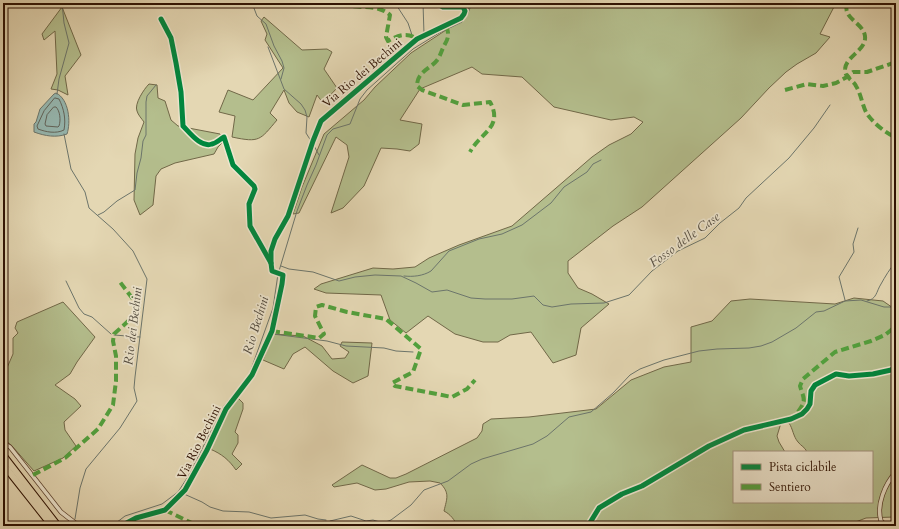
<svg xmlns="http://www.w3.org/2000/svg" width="899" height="529" viewBox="0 0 899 529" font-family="Cardo,serif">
<rect width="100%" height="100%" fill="#e4d7b3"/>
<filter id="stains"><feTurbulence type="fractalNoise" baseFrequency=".005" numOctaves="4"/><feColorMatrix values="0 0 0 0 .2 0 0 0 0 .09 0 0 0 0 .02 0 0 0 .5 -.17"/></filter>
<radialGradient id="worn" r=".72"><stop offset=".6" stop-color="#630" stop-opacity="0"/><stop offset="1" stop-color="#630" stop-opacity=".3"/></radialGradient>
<g fill="#b4be8d" stroke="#716848" fill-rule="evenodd">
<polygon points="472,3 836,3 820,34 830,37 816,53 797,64 786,72 769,88 741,118 642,207 613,226 568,261 568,273 578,288 592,294 609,304 581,328 576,355 553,363 531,332 510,335 498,342 483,342 455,334 428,316 406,333 390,320 381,295 326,293 314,289 321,284 373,268 393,269 415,267 429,258 459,245 512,226 592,157 609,145 631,134 643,122 634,117 611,120 554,107 522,77 482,74 472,67 420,89 400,120 422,124 419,144 410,151 397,149 381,148 364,186 343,208 331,213 349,157 347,145 336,137 299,213 293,214 302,187 324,134 364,100 375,87 411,53 446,30 467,11"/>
<polygon points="62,7 81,55 65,76 68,95 58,90 51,89 57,74 55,31 44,40 42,34"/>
<path d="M264 17 302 50 327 49 332 52 324 69 337 88 323 103 317 95 309 117 297 112 289 103 284 90 270 113 277 120C260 140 260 143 232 137L235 116 219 112 228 90 253 100 283 68 265 40 267 34 261 21Z"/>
<path d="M149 84 157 85 158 98 165 101 171 120 178 126 220 134 224 141 218 147 214 154 175 163 161 169 156 176 153 205 140 215 134 200 135 154 138 138 144 122C142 119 138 115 137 111 134 104 144 89 149 84Z"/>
<path d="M854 298 883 301 896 310V512L894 517 866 518 845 526H457C455 520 450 514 444 511 447 498 450 493 440 483L430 481 409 482 386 489 375 490 357 483 334 487 332 485 362 465 390 478H396L406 474 477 438 482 431 483 424 491 419 529 417 596 409 631 380 664 367 691 362V327L712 321 731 301 750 299 835 304ZM781 423H789C793 429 793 436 798 442 801 446 805 447 807 452H872V502H734V452H785L779 442 777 436Z"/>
<polygon points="63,302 95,337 77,362 70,374 55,385 75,399 81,406 64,422 65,430 76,446 63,458 34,471 12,446 3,438 3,377 13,354 13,338 18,333 15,328 17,322"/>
<polygon points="273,334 303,336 322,346 332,359 345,358 349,352 340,346 342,342 372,343 368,376 353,383 333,371 305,347 293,354 284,369 263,360"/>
<path d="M238 398 243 403V409L235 432 238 435V443L232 454 242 464 236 470C229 460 222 454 210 449L226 411Z"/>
</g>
<path fill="#96b8b1" stroke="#6c756b" d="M56 93C69 99 71 122 67 134 56 138 45 136 34 132V124L36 122 40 109 54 94Z"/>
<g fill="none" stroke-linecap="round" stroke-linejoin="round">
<g stroke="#62645a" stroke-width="1">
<path d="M55 98 59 99C64 109 66 119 64 130 56 134 46 132 38 129L37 126 44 111Z"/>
<path d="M54 107H56C60 111 61 120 59 126L58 127 46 126 45 124 47 115Z"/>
</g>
<g stroke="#6c756b" stroke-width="1">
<polyline points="252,3 257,16 266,24 274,46 282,61 284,68 281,79"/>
<polyline points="395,3 408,23 414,41"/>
<polyline points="423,3 424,34"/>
<polyline points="268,47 284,89 301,104 305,110 307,117 306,133 311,141"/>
<polyline points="57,94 59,79 69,43 64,23 62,3"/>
<polyline points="64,134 71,169 85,192 89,208 113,229 133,251 147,279 135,377 134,388 137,401 120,428 86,469 80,488 75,519"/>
<polyline points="313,144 319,155"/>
<polyline points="98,215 104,212 117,201 135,190 137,173 141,158 143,141 146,135 146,102 147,96 156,85"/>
<polyline points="281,266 289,269 313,272 339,281 355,277 375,275 401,276 416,283 432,292 447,290 471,298 485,299 512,299 534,296 543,305 552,307 571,304 604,303 629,295 652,271 678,251 705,238 720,223 739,208 746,198 789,158 814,128 830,105"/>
<polyline points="279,271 297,211 307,185 316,165 327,135 333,129 350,124 360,99 367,90 413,49 439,33 462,22 468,13 472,3"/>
<path d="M404 276C413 277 423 276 431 271L449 251 479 239 502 234 522 225 551 203 564 187 587 172 593 164 601 160"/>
<polyline points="66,281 79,308 84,314 92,317 111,334"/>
<polyline points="845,300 839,277 854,252 853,244 858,228"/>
<path d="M867 301C877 299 876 292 881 284 885 277 890 268 896 262"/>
<polyline points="273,334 327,341 346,346 384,348 396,351 413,352"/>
<polyline points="114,335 140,337"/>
<polyline points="184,494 202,502 210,507 223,511 249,512 271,518 305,515 318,519 326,520"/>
<polyline points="330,521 351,516 366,521 373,520 383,523 391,520 411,505 424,490 448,481 471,464 482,459 533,444 547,436 569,417 591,412 613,393 630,375 640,369 664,360 699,351 717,349 749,348 761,346 772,342 796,328 816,312 824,311 845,301 861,300 884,307 896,307"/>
<polyline points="73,526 73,525"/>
<polyline points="112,526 125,516 162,504 178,492 189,475 223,407 249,375 273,308 278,274"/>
</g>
<defs>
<g id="minor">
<path d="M161 19 171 38 176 63 181 92 183 126C190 133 201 148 212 144 217 143 220 139 224 137L233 165 254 186 255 189 249 204 250 226 271 263"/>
<polyline points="3,443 10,447 61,512 79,526"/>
<polyline points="121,526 136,518 165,510 185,490 207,450 226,409 252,375 272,331 282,284 283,275 272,271 271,263 271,251 275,239 288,216 313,141 321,121 417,39 461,18 464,14 465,11 463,7 443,7 436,3"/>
<polyline points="588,526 599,508 622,494 642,486 709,446 744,430 791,419 802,414 807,409 810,404 811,391 815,385 836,374 849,376 873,374 891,370 896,367"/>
<path d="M886 526 881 521C876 505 885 484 896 472"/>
<polyline points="894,526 896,525"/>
</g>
<g id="motorway">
<polyline points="3,455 58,526"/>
<polyline points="3,464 52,526"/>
</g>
</defs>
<use href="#minor" stroke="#5c422e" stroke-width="5"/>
<use href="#motorway" stroke="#2e1102" stroke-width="8"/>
<use href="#minor" stroke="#ede5ce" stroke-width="3.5"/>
<use href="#motorway" stroke="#e4d7b3" stroke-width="6"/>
<g stroke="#52a03d" stroke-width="4" stroke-dasharray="8 4" stroke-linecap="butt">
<path d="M342 3C357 11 375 2 390 15L386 37 388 41C398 35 408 32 417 39"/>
<path d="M847 3C842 19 863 22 865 36 867 50 846 56 845 69 844 77 853 80 856 86 861 94 862 104 866 112 870 120 887 135 896 137"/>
<path d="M446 26C449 33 449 37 445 44 442 49 441 54 438 59 431 69 417 71 417 86L422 90 463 105 490 102C504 127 480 133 470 152"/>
<polyline points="785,90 807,84 823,86 836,83 847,77 853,72 867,72 896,62"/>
<polyline points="272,331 319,338 324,334 315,316 316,307 322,305 347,312 386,319 421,349 413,372 392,383 395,386 452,397 467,389 475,380"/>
<path d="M798 412C807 399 804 400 800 386L803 379 835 352 871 341 885 335 896 326"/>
<polyline points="33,475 65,458 98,429 113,405 116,381 116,356 113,341 114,334 136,314 139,307 120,282"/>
<polyline points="165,510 198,526"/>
</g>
<defs>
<g id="cycleway">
<path d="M161 19 171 38 176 63 181 92 183 126C190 133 201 148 212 144 217 143 220 139 224 137L233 165 254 186 255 189 249 204 250 226 271 263"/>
<polyline points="121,526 136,518 165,510 185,490 207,450 226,409 252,375 272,331 282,284 283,275 272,271 271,263 271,251 275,239 288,216 313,141 321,121 417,39 461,18 464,14 465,11 463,7 443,7 436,3"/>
<polyline points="588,526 599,508 622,494 642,486 709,446 744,430 791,419 802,414 807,409 810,404 811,391 815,385 836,374 849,376 873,374 891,370 896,367"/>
</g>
</defs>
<use href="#cycleway" stroke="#ede5ce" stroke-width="8"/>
<use href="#cycleway" stroke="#00873e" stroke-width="5"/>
</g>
<g text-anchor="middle" stroke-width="3.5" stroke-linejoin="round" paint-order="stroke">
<g font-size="12" fill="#2e1102" stroke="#ede5ce">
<text transform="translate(362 73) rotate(-40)" y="4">Via Rio dei Bechini</text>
<text transform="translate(199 442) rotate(-63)" y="4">Via Rio Bechini</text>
</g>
<g font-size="13" font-style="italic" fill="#524b3f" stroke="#ede5ce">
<text transform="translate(684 239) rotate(-36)" y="5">Fosso delle Case</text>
<text transform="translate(255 325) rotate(-73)" y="5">Rio Bechini</text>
<text transform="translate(132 326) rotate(-83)" y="5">Rio dei Bechini</text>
</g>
</g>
<rect width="899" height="529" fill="none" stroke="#e4d7b3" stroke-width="16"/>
<rect x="4" y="4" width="891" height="521" fill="none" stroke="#2e1102" stroke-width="2"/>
<rect x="8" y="8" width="883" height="513" fill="none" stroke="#2e1102"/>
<rect x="733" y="451" width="140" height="52" fill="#ede5ce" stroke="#a1907c"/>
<rect x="741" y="464" width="20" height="6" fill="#00873e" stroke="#a1907c"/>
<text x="769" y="471" font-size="12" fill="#2e1102">Pista ciclabile</text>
<rect x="741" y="484" width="20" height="6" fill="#52a03d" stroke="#a1907c"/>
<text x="769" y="491" font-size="12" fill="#2e1102">Sentiero</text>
<rect width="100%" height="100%" filter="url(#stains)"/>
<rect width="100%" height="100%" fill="url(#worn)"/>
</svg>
